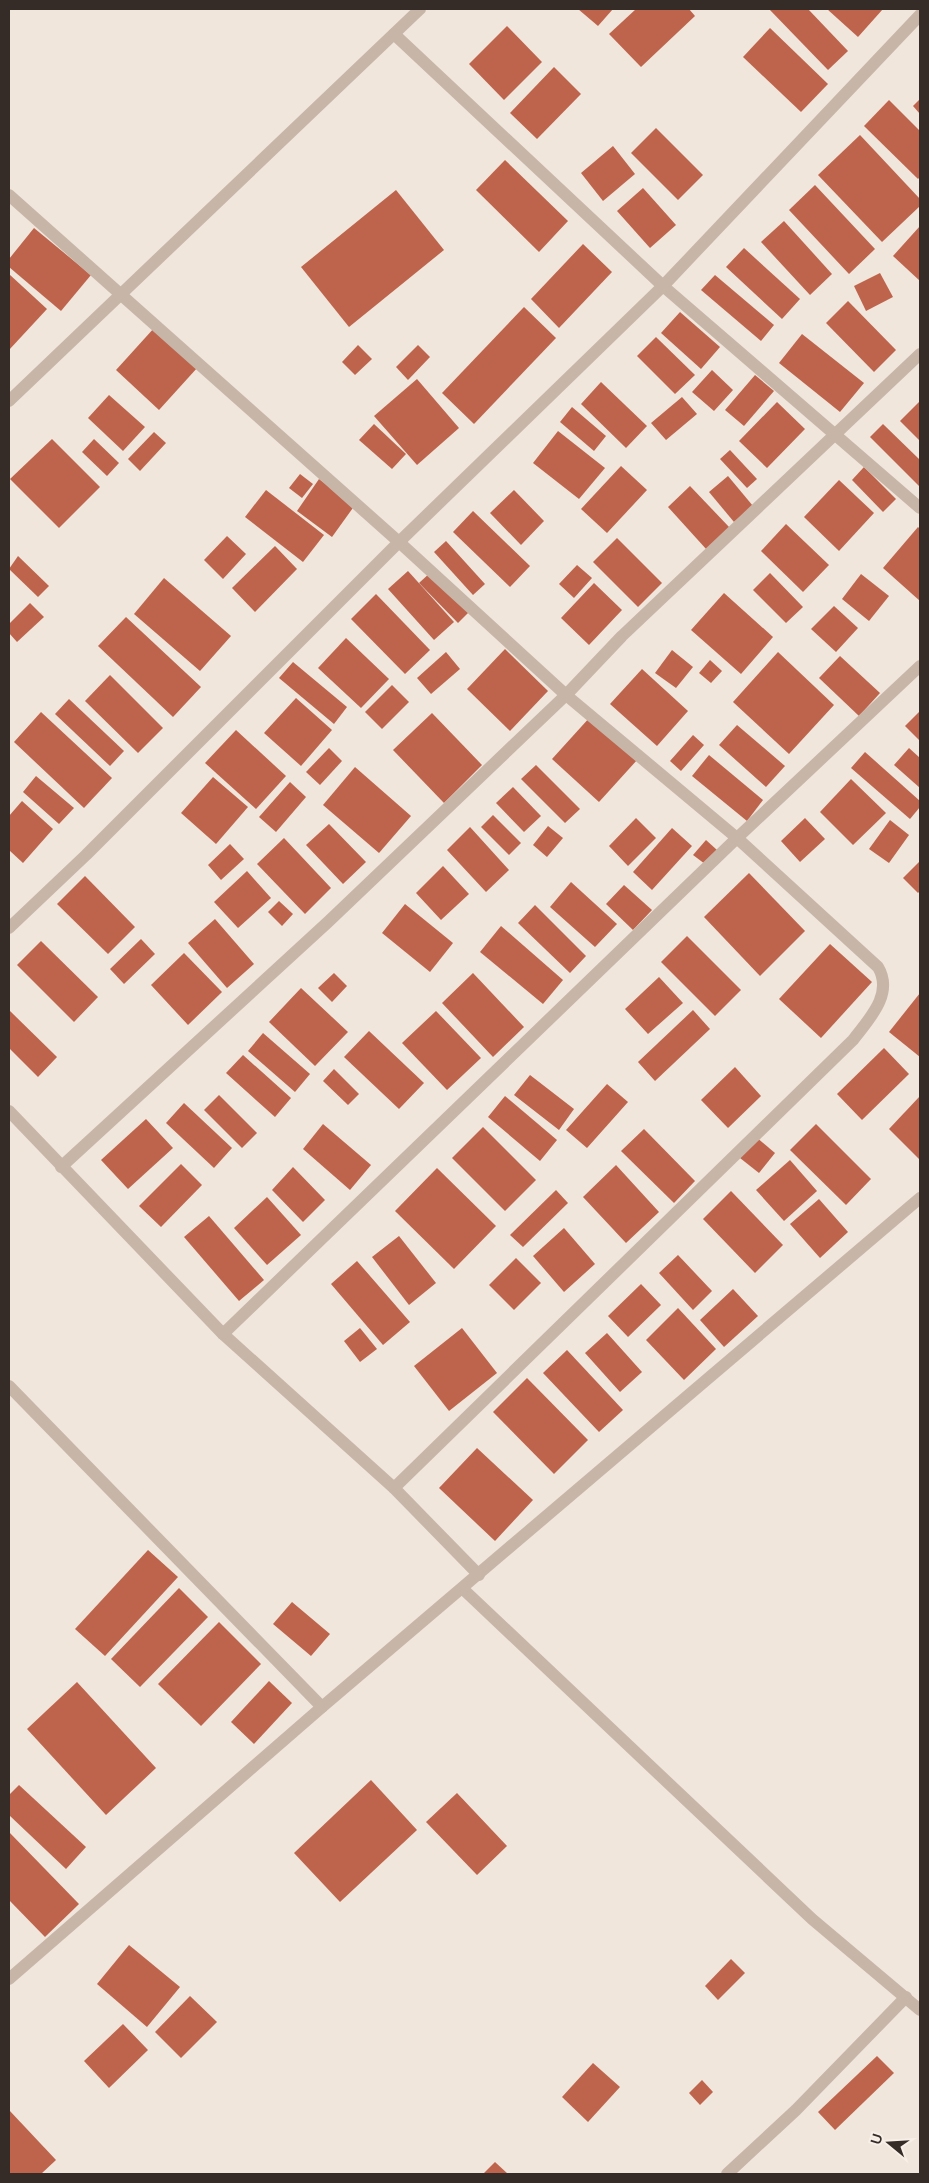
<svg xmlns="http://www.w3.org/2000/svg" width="929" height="2183" viewBox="0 0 929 2183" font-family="Lato,sans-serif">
<rect width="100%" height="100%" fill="#f0e6dc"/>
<g fill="#be644c">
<polygon points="578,9 613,9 598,26"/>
<polygon points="636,9 689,9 695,16 641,67 609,34"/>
<polygon points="769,9 808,9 848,51 828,70"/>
<polygon points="827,9 883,9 858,37"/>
<polygon points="507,26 542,62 504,100 469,64"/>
<polygon points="770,28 828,84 801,112 743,57"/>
<polygon points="554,67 581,94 537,139 510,113"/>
<polygon points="920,99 920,114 913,106"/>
<polygon points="889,100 920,131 920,177 918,179 864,126"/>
<polygon points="656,128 703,175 678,200 631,153"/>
<polygon points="860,135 920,199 920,206 882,242 818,175"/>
<polygon points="613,146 635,174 603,201 581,173"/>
<polygon points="505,160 568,221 539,252 476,190"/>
<polygon points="815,185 875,249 849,274 789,210"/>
<polygon points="643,188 676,225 650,248 617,211"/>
<polygon points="396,190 444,250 349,327 301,267"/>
<polygon points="784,221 832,274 810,295 761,242"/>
<polygon points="920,226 920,281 893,256"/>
<polygon points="34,228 91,275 61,311 9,267 9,259"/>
<polygon points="583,244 612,272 559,328 531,299"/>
<polygon points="744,248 800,299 782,319 726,267"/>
<polygon points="880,273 893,297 866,311 854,286"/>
<polygon points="9,274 47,309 9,350"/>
<polygon points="715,275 774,325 761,341 701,290"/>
<polygon points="848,301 896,350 874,372 826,323"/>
<polygon points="524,307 556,338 474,424 442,393"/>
<polygon points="680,312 720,347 701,369 661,333"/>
<polygon points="155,327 198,367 159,410 116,370"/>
<polygon points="802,334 864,383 840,412 779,363"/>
<polygon points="656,337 695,375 675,394 637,356"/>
<polygon points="358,345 372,359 355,375 342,362"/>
<polygon points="418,345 430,357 408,380 396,367"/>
<polygon points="712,370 733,390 714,411 692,392"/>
<polygon points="755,375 774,391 744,426 725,410"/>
<polygon points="417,379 459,428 417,465 374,416"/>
<polygon points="601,382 647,426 626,448 581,404"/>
<polygon points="109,395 145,427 123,451 88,418"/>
<polygon points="682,397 697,414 666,440 651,423"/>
<polygon points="920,401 920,441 900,421"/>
<polygon points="777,402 805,429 767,468 739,441"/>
<polygon points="572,407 606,436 594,451 560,422"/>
<polygon points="374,424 406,454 392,469 359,440"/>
<polygon points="883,424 920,460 920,487 870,437"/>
<polygon points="558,431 605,468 579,499 533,463"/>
<polygon points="154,432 166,443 140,471 128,459"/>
<polygon points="52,439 100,487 59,528 10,479"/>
<polygon points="94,439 119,463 107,476 82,452"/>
<polygon points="730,450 757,479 747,488 720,459"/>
<polygon points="621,466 647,490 607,533 581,509"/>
<polygon points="864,467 896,499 883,512 852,480"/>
<polygon points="300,474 313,484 302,498 289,488"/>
<polygon points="728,476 753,506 734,522 709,492"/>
<polygon points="319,479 355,505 332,537 297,511"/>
<polygon points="839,480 874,513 839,551 804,517"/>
<polygon points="690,486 730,528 707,550 668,507"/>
<polygon points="266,490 324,535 303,562 245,517"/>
<polygon points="514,490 544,521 521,545 490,513"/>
<polygon points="473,511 530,566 510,587 453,532"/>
<polygon points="786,524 829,565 803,592 761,551"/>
<polygon points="918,527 920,529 920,601 883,568"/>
<polygon points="227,536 246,554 223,579 204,560"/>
<polygon points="617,538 662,583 638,607 593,562"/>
<polygon points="446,541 485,584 473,595 434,552"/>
<polygon points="275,546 297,569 255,612 232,588"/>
<polygon points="18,556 49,586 38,597 9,569"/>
<polygon points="577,565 592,578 574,598 559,584"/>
<polygon points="408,571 454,622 434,640 388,589"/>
<polygon points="431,572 469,612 458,623 419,583"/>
<polygon points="770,573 803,607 786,623 753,590"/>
<polygon points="861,574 889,596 869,621 842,599"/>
<polygon points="164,578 231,636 200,671 134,614"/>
<polygon points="594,583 622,610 589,645 561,618"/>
<polygon points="724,593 773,637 741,674 691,630"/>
<polygon points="376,594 430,650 405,674 351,619"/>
<polygon points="30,603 44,617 17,642 9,633 9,624"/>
<polygon points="834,606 858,628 836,652 811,629"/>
<polygon points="126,617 201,687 173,717 98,646"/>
<polygon points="346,638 389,679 361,708 318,668"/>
<polygon points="505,649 548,691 510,731 467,689"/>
<polygon points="672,650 693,667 676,688 655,673"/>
<polygon points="446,652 460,669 431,694 417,678"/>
<polygon points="778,652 834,705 789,754 733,702"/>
<polygon points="840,656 880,693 859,716 819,678"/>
<polygon points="710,660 722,671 711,683 699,673"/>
<polygon points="293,662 347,707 334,724 279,678"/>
<polygon points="642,669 688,711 657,746 610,704"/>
<polygon points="110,675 163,728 138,753 85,701"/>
<polygon points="392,685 409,702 382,729 365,712"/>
<polygon points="296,698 332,730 301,766 264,733"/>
<polygon points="69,699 124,751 110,766 55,714"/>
<polygon points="920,711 920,741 905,726"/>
<polygon points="41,712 112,778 84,808 14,742"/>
<polygon points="432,713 482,765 444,803 393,750"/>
<polygon points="591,716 638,759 599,802 552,759"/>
<polygon points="737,725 785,766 766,787 719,745"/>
<polygon points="236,730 286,776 256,809 205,763"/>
<polygon points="693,735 704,745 681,771 670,761"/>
<polygon points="329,748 342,761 320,785 306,772"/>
<polygon points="909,748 920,758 920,788 894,765"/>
<polygon points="865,752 920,801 920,807 910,819 851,768"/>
<polygon points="709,755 763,800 747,821 692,776"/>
<polygon points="536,765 580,809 565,823 521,779"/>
<polygon points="355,767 411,816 379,853 323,805"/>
<polygon points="36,776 74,808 59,824 23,792"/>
<polygon points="213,777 248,807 216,844 181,813"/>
<polygon points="851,779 886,813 853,845 820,812"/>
<polygon points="290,782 306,797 276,832 259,817"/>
<polygon points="513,787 541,816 524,832 496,803"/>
<polygon points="22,801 53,829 23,863 9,850 9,816"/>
<polygon points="493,815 521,843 509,855 481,827"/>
<polygon points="636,818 656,838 628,866 609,846"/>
<polygon points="805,818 825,839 800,862 781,841"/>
<polygon points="890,820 909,835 889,863 869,849"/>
<polygon points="329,824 366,862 343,884 306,845"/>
<polygon points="548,826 563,838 547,857 533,845"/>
<polygon points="470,827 509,870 486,892 447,850"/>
<polygon points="672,828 692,846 652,890 633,872"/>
<polygon points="284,838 331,888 305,914 257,864"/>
<polygon points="706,840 717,850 705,864 693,855"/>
<polygon points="230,844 244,859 221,880 208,865"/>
<polygon points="920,861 920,891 918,893 903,878"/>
<polygon points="443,866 469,894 441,920 416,893"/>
<polygon points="247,871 271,898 238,928 214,902"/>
<polygon points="749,873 805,931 760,976 704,917"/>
<polygon points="85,876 135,927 108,954 57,904"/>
<polygon points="571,882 617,924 595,947 550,907"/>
<polygon points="624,885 652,910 633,930 606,904"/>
<polygon points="279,901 293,914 282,926 268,912"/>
<polygon points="405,904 453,943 430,972 382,933"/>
<polygon points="535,905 586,956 570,973 518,923"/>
<polygon points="215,919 254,964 227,988 188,943"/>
<polygon points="501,926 563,980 543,1004 480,952"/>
<polygon points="687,936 741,990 715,1016 661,962"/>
<polygon points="141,939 155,954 124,984 110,969"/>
<polygon points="41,941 98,997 74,1022 17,965"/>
<polygon points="830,944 872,982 821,1038 779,999"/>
<polygon points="184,953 222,992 188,1025 151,985"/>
<polygon points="334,973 347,986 332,1002 318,988"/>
<polygon points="473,973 524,1027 493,1057 442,1003"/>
<polygon points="659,977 683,1003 648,1034 625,1009"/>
<polygon points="301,988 348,1032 315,1066 269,1022"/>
<polygon points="920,993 920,1057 889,1032"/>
<polygon points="9,1010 57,1057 38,1077 9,1048"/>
<polygon points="693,1010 710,1029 655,1081 638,1062"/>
<polygon points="436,1011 481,1058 447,1090 402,1043"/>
<polygon points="369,1031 424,1083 399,1109 344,1057"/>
<polygon points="263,1033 310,1074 295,1092 248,1051"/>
<polygon points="884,1048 909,1074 862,1120 837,1094"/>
<polygon points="243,1055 291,1098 275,1117 226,1073"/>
<polygon points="735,1067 761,1096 728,1128 701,1100"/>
<polygon points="334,1069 359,1094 348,1105 323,1081"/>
<polygon points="530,1075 574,1109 559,1130 514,1095"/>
<polygon points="607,1084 628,1102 587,1148 566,1130"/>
<polygon points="219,1095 257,1133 242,1148 204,1110"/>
<polygon points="505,1096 557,1140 540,1161 488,1117"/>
<polygon points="920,1096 920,1160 889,1129"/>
<polygon points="184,1103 232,1148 214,1168 166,1123"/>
<polygon points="146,1119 173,1148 128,1189 101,1160"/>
<polygon points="323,1124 371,1165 350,1190 303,1149"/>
<polygon points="816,1124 871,1179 846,1205 790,1150"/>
<polygon points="483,1127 536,1180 505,1211 452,1158"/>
<polygon points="644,1129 695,1181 674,1203 621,1151"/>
<polygon points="756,1137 775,1153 759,1173 740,1158"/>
<polygon points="790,1160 817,1191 784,1221 756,1190"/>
<polygon points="181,1164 202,1185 161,1227 139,1206"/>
<polygon points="616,1165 659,1212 626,1243 583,1197"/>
<polygon points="293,1167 325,1200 303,1222 272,1190"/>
<polygon points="437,1168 496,1226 454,1269 395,1211"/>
<polygon points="556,1190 568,1203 523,1247 510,1235"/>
<polygon points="731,1191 783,1245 755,1273 703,1219"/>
<polygon points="267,1197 301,1235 267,1265 234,1228"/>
<polygon points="819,1199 848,1232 820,1258 790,1224"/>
<polygon points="209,1216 264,1280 239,1301 184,1237"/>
<polygon points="564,1228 595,1264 564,1292 533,1256"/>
<polygon points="399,1236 436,1283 409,1305 372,1257"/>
<polygon points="678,1255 712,1291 693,1310 659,1273"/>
<polygon points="516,1258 541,1283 514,1310 489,1285"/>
<polygon points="357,1261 410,1322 383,1345 331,1284"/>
<polygon points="641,1284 661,1305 628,1337 608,1316"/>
<polygon points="733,1289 758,1316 724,1347 700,1320"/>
<polygon points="678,1308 716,1349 684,1380 646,1340"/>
<polygon points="360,1328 377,1349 360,1362 344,1341"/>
<polygon points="462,1328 497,1373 449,1411 414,1366"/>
<polygon points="607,1333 642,1372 620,1392 585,1353"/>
<polygon points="567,1350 623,1410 599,1432 543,1373"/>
<polygon points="527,1378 588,1440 554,1474 493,1412"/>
<polygon points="477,1448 533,1500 495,1541 439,1488"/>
<polygon points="148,1550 178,1577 105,1656 75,1629"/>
<polygon points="179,1588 208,1617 140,1687 111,1659"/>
<polygon points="292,1602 330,1634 311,1656 273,1624"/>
<polygon points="219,1622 261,1664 201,1726 158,1684"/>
<polygon points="269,1681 292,1703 254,1744 231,1722"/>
<polygon points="77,1682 156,1768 106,1815 27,1729"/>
<polygon points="371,1780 417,1830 340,1902 294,1853"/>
<polygon points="19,1785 86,1847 66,1869 9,1815 9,1795"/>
<polygon points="457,1793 507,1846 477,1875 426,1822"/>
<polygon points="9,1832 79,1904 45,1937 9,1900"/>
<polygon points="129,1945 180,1987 147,2027 97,1984"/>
<polygon points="731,1959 745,1973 718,2000 705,1986"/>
<polygon points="190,1996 217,2022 181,2058 155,2032"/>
<polygon points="123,2024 148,2050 109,2088 84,2061"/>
<polygon points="877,2056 894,2073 835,2130 818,2112"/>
<polygon points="593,2063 620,2087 588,2122 562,2097"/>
<polygon points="702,2080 713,2092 700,2105 689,2093"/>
<polygon points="9,2110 56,2160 41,2174 9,2174"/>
<polygon points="495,2162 508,2174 483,2174"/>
</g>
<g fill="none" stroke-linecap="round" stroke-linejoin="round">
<polyline stroke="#c7b6a8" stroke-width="12" points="727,2174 796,2110 906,1997"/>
<g stroke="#c7b6a8" stroke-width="12">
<polyline points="394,34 663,286 920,508"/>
<path d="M9 195 399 542 566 695 737 838 878 967C894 994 869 1019 853 1040L394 1488"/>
<polyline points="9,401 420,9"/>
<polyline points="9,928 86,855 399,542 663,286 920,15"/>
<polyline points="9,1111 223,1334 394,1488 479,1575"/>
<polyline points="61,1167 328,922 566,695 622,636 920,354"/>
<polyline points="223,1334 737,838 920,666"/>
<polyline points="9,1386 322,1707"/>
<polyline points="463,1589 812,1919 920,2010"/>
<polyline points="9,1979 322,1707 920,1198"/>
</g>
</g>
<rect width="929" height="2183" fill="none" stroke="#352c28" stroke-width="20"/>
<g transform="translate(889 2143) rotate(288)" stroke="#f8f0e8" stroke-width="4" paint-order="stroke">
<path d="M0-4L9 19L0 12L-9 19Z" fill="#352c28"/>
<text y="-8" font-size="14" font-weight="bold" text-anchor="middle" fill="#352c28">U</text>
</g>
</svg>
